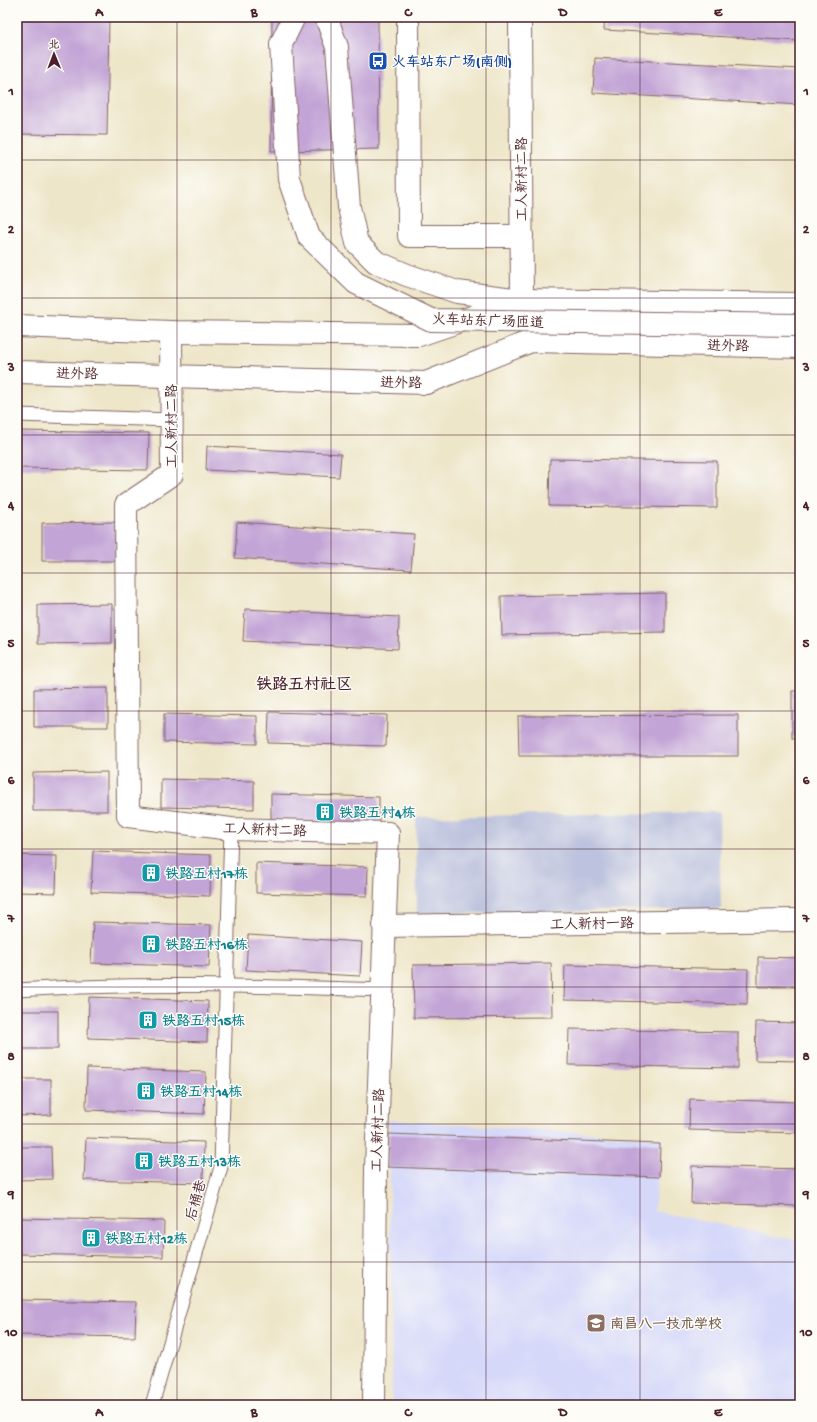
<svg xmlns="http://www.w3.org/2000/svg" width="817" height="1422" viewBox="0 0 817 1422" font-family="'Gochi Hand','LXGW WenKai TC',sans-serif">
<rect width="100%" height="100%" fill="#fdfcf7"/>
<filter id="ink" filterUnits="userSpaceOnUse"><feTurbulence type="fractalNoise" baseFrequency=".025" numOctaves="2"/><feDisplacementMap in="SourceGraphic" scale="8" xChannelSelector="R" yChannelSelector="G"/><feConvolveMatrix kernelMatrix="1 2 1 2 8 2 1 2 1" color-interpolation-filters="sRGB"/></filter>
<filter id="wash" filterUnits="userSpaceOnUse"><feTurbulence type="fractalNoise" baseFrequency=".012" numOctaves="4" result="noise"/><feDisplacementMap in="SourceGraphic" scale="16" xChannelSelector="R" yChannelSelector="G"/><feGaussianBlur stdDeviation="0.9" result="paint"/><feColorMatrix in="noise" values="0 0 0 0 0 0 0 0 0 0 0 0 0 0 0 0 0 1.4 0 .05"/><feComposite in="paint" operator="in"/></filter>
<g filter="url(#wash)">
<rect width="100%" height="100%" fill="#eee6c9"/>
<polygon fill="#d5d8f9" points="389,1120 662,1138 654,1211 800,1241 800,1405 392,1405"/>
<polygon fill="#bdc3de" points="719,812 721,909 417,914 416,817"/>
<g id="blocks">
<g fill="#c2a4d6">
<polygon points="17,17 109,17 107,135 17,134"/>
<polygon points="272,17 378,17 379,149 271,151"/>
<polygon points="605,17 800,17 800,41 604,30"/>
<polygon points="595,58 800,69 800,105 593,93"/>
<polygon points="17,431 149,433 148,470 17,468"/>
<polygon points="207,446 341,454 339,477 206,470"/>
<polygon points="550,459 717,461 717,508 549,506"/>
<polygon points="116,522 116,561 42,561 42,523"/>
<polygon points="237,522 414,534 411,570 235,558"/>
<polygon points="665,593 665,632 502,635 501,596"/>
<polygon points="112,604 112,643 38,644 38,605"/>
<polygon points="245,609 399,617 398,649 243,641"/>
<polygon points="108,688 108,727 34,727 34,689"/>
<rect x="792" y="691" width="8" height="47"/>
<polygon points="269,712 387,715 386,746 268,743"/>
<polygon points="164,714 257,716 257,744 164,742"/>
<polygon points="738,715 738,756 519,756 518,716"/>
<polygon points="107,772 107,811 33,811 33,773"/>
<polygon points="161,779 254,781 254,809 161,807"/>
<polygon points="271,794 379,797 379,830 271,828"/>
<polygon points="93,851 211,855 210,896 91,892"/>
<polygon points="17,855 57,856 56,893 17,892"/>
<polygon points="256,863 368,867 367,896 256,893"/>
<polygon points="93,922 211,925 209,967 91,963"/>
<polygon points="248,935 362,942 360,976 246,970"/>
<polygon points="758,957 800,958 800,987 758,987"/>
<polygon points="551,963 552,1017 414,1018 413,965"/>
<polygon points="565,965 748,969 747,1004 564,1000"/>
<polygon points="89,997 208,1001 207,1042 88,1038"/>
<rect x="17" y="1011" width="41" height="38"/>
<polygon points="756,1022 800,1023 800,1061 755,1060"/>
<polygon points="569,1029 738,1032 738,1068 568,1065"/>
<polygon points="87,1068 206,1072 204,1114 86,1110"/>
<polygon points="17,1079 51,1079 51,1115 17,1116"/>
<polygon points="690,1099 800,1102 800,1133 689,1130"/>
<polygon points="389,1134 660,1144 659,1177 387,1167"/>
<polygon points="86,1138 204,1142 203,1183 84,1180"/>
<polygon points="17,1147 51,1147 52,1179 17,1180"/>
<polygon points="692,1166 800,1169 800,1206 691,1203"/>
<polygon points="19,1218 164,1221 163,1257 18,1254"/>
<polygon points="17,1300 136,1302 135,1337 17,1335"/>
</g>
</g>
</g>
<g filter="url(#ink)">
<use href="#blocks" fill-opacity="0" stroke="#836562" stroke-width="1"/>
<g fill="none" stroke-linecap="round" stroke-linejoin="round">
<defs>
<g id="service">
<polyline points="17,415 172,420"/>
<path d="M17 990C138 982 260 986 381 990"/>
<polyline points="152,1405 221,1167 231,829"/>
</g>
<g id="minor">
<polyline points="408,17 409,236 522,236"/>
<polyline points="171,332 172,474 126,505 128,816 231,829 388,833 376,1168 374,1405"/>
<polyline points="384,926 800,920"/>
</g>
<g id="tertiary">
<polyline points="520,17 522,300 525,314"/>
<polyline points="17,326 171,332 419,335 522,300 800,304"/>
<polyline points="17,372 426,383 531,341 800,347"/>
</g>
<polyline id="trunk" points="326,17 337,47 349,207 357,243 376,262 407,275 457,292 522,300"/>
</defs>
<use href="#service" stroke="#836562" stroke-width="15"/>
<use href="#minor" stroke="#836562" stroke-width="24"/>
<use href="#tertiary" stroke="#836562" stroke-width="24"/>
<use href="#trunk" stroke="#836562" stroke-width="24"/>
<use href="#service" stroke="#fff" stroke-width="13"/>
<use href="#minor" stroke="#fff" stroke-width="22"/>
<use href="#tertiary" stroke="#fff" stroke-width="22"/>
<use href="#trunk" stroke="#fff" stroke-width="22"/>
<defs>
<polyline id="trunk-bridge" points="294,17 281,44 289,179 309,237 356,283 431,320 800,325"/>
</defs>
<use href="#trunk-bridge" stroke="#836562" stroke-width="24" stroke-linecap="butt"/>
<use href="#trunk-bridge" stroke="#fff" stroke-width="22"/>
</g>
</g>
<path fill="none" stroke="#4a1f2b" stroke-width="1" stroke-opacity="0.55" d="M177 17V1405M331 17V1405M486 17V1405M640 17V1405M17 160H800M17 298H800M17 435H800M17 573H800M17 711H800M17 849H800M17 987H800M17 1124H800M17 1262H800"/>
<defs>
<symbol id="bus-square" viewBox="-11 -11 22 22"><rect x="-9" y="-9" width="18" height="18" rx="4" fill="#1a4fb4" stroke="#fdfcf7"/><path d="M-5-6H5V4H4V6H2V4H-2V6H-4V4H-5ZM-3.5-4V0h7V-4ZM-3.5 1.2v1.5H-2V1.2ZM2 1.2v1.5H3.5V1.2Z" fill="#fff"/></symbol>
<symbol id="building-square" viewBox="-11 -11 22 22"><rect x="-9" y="-9" width="18" height="18" rx="4" fill="#0f9aa8" stroke="#fdfcf7"/><path d="M-4-6H4V6H1V3H-1V6H-4ZM-2.5-4.3h1.7v1.8h-1.7ZM.8-4.3h1.7v1.8H.8ZM-2.5-1h1.7V.8h-1.7ZM.8-1h1.7V.8H.8Z" fill="#fff"/></symbol>
<symbol id="school-square" viewBox="-11 -11 22 22"><rect x="-9" y="-9" width="18" height="18" rx="4" fill="#8d6e63" stroke="#fdfcf7"/><path d="M0-5L7-2L0 1L-7-2ZM-4 1L0 2.5L4 1V4Q0 6-4 4Z" fill="#fff"/></symbol>
</defs>
<g fill-rule="evenodd">
<use href="#bus-square" x="367" y="50" width="22" height="22"/>
<use href="#building-square" x="314" y="801" width="22" height="22"/>
<use href="#building-square" x="140" y="862" width="22" height="22"/>
<use href="#building-square" x="140" y="933" width="22" height="22"/>
<use href="#building-square" x="137" y="1009" width="22" height="22"/>
<use href="#building-square" x="135" y="1080" width="22" height="22"/>
<use href="#building-square" x="133" y="1150" width="22" height="22"/>
<use href="#building-square" x="80" y="1227" width="22" height="22"/>
<use href="#school-square" x="585" y="1312" width="22" height="22"/>
</g>
<g text-anchor="middle" stroke-width="3" stroke-linejoin="round" paint-order="stroke">
<g font-size="14" font-weight="bold" fill="#164399" stroke="#fdfcf7" text-anchor="start">
<text x="392" y="66">火车站东广场(南侧)</text>
</g>
<g font-size="14" fill="#4a1f2b" stroke="#fdfcf7">
<text transform="translate(521 179) rotate(-90)" y="5">工人新村二路</text>
<text transform="translate(488 320) rotate(2)" y="5">火车站东广场匝道</text>
<text transform="translate(728 345) rotate(1)" y="5">进外路</text>
<text transform="translate(77 373) rotate(1)" y="5">进外路</text>
<text transform="translate(401 382) rotate(1)" y="5">进外路</text>
<text transform="translate(171 426) rotate(-90)" y="5">工人新村二路</text>
<text transform="translate(265 829) rotate(2)" y="5">工人新村二路</text>
<text transform="translate(592 923) rotate(-1)" y="5">工人新村一路</text>
<text transform="translate(377 1130) rotate(-88)" y="5">工人新村二路</text>
<text transform="translate(195 1200) rotate(-74)" y="5">后桶巷</text>
</g>
<g font-size="14" font-weight="bold" fill="#0d838f" stroke="#fdfcf7" text-anchor="start">
<text x="339" y="817">铁路五村4栋</text>
<text x="165" y="878">铁路五村17栋</text>
<text x="165" y="949">铁路五村16栋</text>
<text x="162" y="1025">铁路五村15栋</text>
<text x="160" y="1096">铁路五村14栋</text>
<text x="158" y="1166">铁路五村13栋</text>
<text x="105" y="1243">铁路五村12栋</text>
</g>
<g font-size="14" font-weight="bold" fill="#785e54" stroke="#fdfcf7" text-anchor="start">
<text x="610" y="1328">南昌八一技术学校</text>
</g>
<g font-size="16" font-weight="bold" fill="#4a1f2b" stroke="#fdfcf7">
<text x="304" y="689">铁路五村社区</text>
</g>
</g>
<rect width="817" height="1422" fill="none" stroke="#fdfcf7" stroke-width="44"/>
<g transform="translate(54 54) rotate(359)" stroke="#fdfcf7" stroke-width="3" paint-order="stroke">
<path d="M0-3L7 15L0 10L-7 15Z" fill="#4a1f2b"/>
<text y="-6" font-size="11" font-weight="bold" text-anchor="middle" fill="#4a1f2b">北</text>
</g>
<rect x="22" y="22" width="773" height="1378" fill="none" stroke="#4a1f2b" stroke-width="1.5"/>
<g font-size="13" text-anchor="middle" font-weight="bold" fill="#4a1f2b">
<text x="99" y="16">A</text>
<text x="254" y="16">B</text>
<text x="408" y="16">C</text>
<text x="563" y="16">D</text>
<text x="718" y="16">E</text>
<text x="11" y="95">1</text>
<text x="806" y="95">1</text>
<text x="11" y="233">2</text>
<text x="806" y="233">2</text>
<text x="11" y="371">3</text>
<text x="806" y="371">3</text>
<text x="11" y="509">4</text>
<text x="806" y="509">4</text>
<text x="11" y="647">5</text>
<text x="806" y="647">5</text>
<text x="11" y="784">6</text>
<text x="806" y="784">6</text>
<text x="11" y="922">7</text>
<text x="806" y="922">7</text>
<text x="11" y="1060">8</text>
<text x="806" y="1060">8</text>
<text x="11" y="1198">9</text>
<text x="806" y="1198">9</text>
<text x="11" y="1336">10</text>
<text x="806" y="1336">10</text>
<text x="99" y="1416">A</text>
<text x="254" y="1416">B</text>
<text x="408" y="1416">C</text>
<text x="563" y="1416">D</text>
<text x="718" y="1416">E</text>
</g>
</svg>
